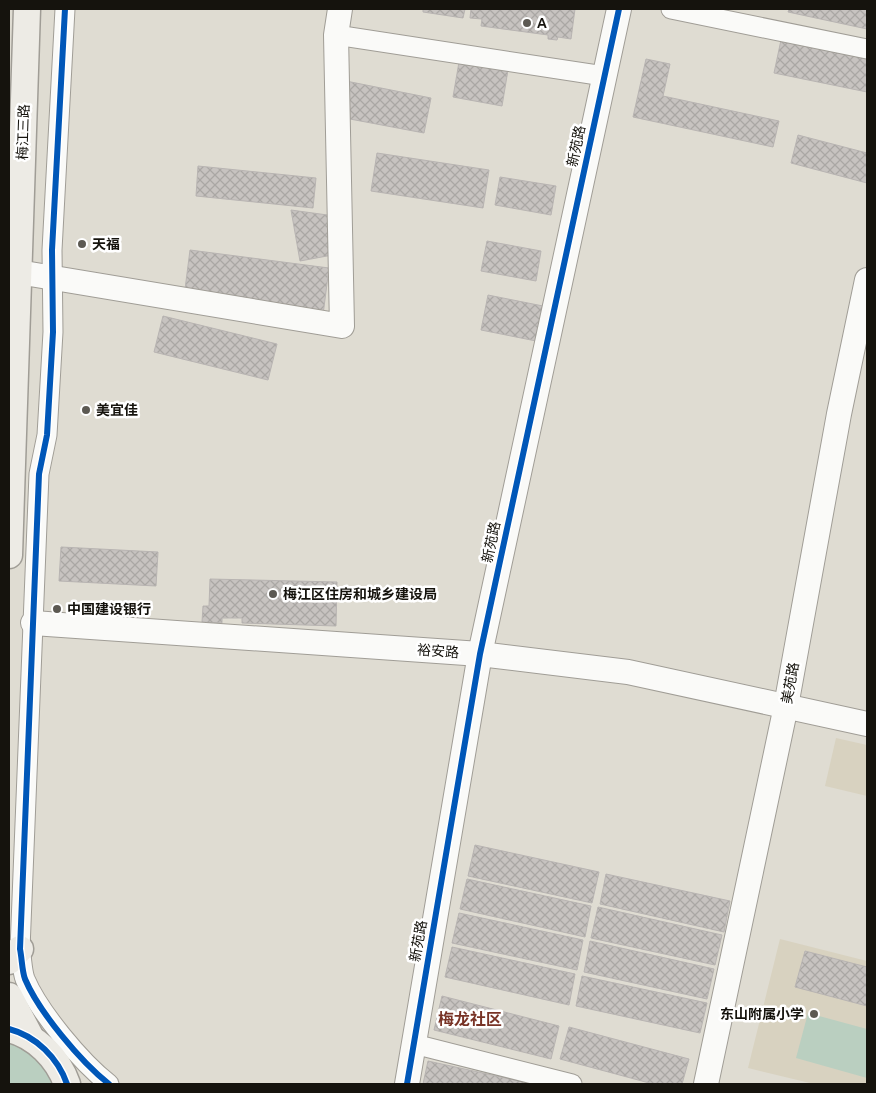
<svg xmlns="http://www.w3.org/2000/svg" width="876" height="1093" viewBox="0 0 876 1093" font-family="Ubuntu,'Noto Sans SC',sans-serif">
<defs>
<pattern id="building-cross-hatch" width="8" height="8" patternUnits="userSpaceOnUse" patternTransform="scale(1.25)"><rect width="8" height="8" fill="#c7c3c0"/><path d="M0 0l8 8M0 8l8-8" fill="none" stroke="#aaa7a4"/></pattern>
</defs>
<rect width="100%" height="100%" fill="#dfdcd2"/>
<g fill="#d8d2c0">
<polygon points="836,738 867,745 867,796 825,786"/>
<polygon points="780,939 867,961 867,1084 814,1084 748,1068"/>
</g>
<g fill="#bacfc0">
<polygon points="808,1013 867,1029 867,1078 796,1058"/>
<polygon points="9,1037 72,1084 9,1084"/>
</g>
<g fill="url(#building-cross-hatch)" stroke="#b8b4b2">
<polygon points="423,9 465,9 463,18 423,12"/>
<polygon points="471,9 575,9 571,39 558,37 557,40 548,39 548,35 481,26 482,19 470,18"/>
<polygon points="789,9 867,9 867,29 788,12"/>
<polygon points="781,40 867,58 867,92 774,73"/>
<polygon points="646,59 670,64 663,96 779,121 773,147 633,117"/>
<polygon points="459,62 508,70 502,106 453,97"/>
<polygon points="341,80 431,98 424,133 334,116"/>
<polygon points="798,135 867,153 867,183 791,163"/>
<polygon points="377,153 489,170 483,208 371,191"/>
<polygon points="198,166 316,178 313,208 196,196"/>
<polygon points="500,177 556,186 551,215 495,205"/>
<polygon points="291,210 342,217 349,252 300,261"/>
<polygon points="487,241 541,251 536,281 481,271"/>
<polygon points="190,250 329,268 323,315 184,297"/>
<polygon points="488,295 543,306 536,341 481,330"/>
<polygon points="163,316 277,344 268,380 154,352"/>
<polygon points="61,547 158,552 156,586 59,581"/>
<polygon points="210,579 337,582 336,626 242,623 242,618 222,618 222,623 202,622 203,606 209,606"/>
<polygon points="475,845 599,872 592,903 468,876"/>
<polygon points="606,874 730,901 724,932 600,904"/>
<polygon points="467,879 591,906 585,937 460,909"/>
<polygon points="598,907 722,935 715,965 591,938"/>
<polygon points="459,913 583,940 577,970 452,943"/>
<polygon points="590,941 714,969 707,999 584,972"/>
<polygon points="452,947 575,974 569,1005 445,977"/>
<polygon points="805,951 867,967 867,1006 795,987"/>
<polygon points="582,976 707,1003 700,1033 576,1006"/>
<polygon points="442,996 559,1026 551,1059 434,1030"/>
<polygon points="569,1027 689,1059 682,1084 653,1084 560,1059"/>
<polygon points="428,1061 533,1084 423,1084"/>
</g>
<g fill="none" stroke-linecap="round" stroke-linejoin="round">
<defs>
<g id="minor">
<path d="M65 9 52 250 53 332 47 435 39 474 20 949C22 959 22 971 25 979 39 1012 81 1062 109 1084"/>
<polyline points="671,9 867,49"/>
<polyline points="336,35 604,76"/>
<polyline points="414,1044 572,1084"/>
</g>
<g id="tertiary">
<polyline points="18,272 342,326 336,35 340,9"/>
<polyline points="33,623 480,654 628,672 867,724"/>
<polyline points="407,1084 480,654 619,9"/>
<polyline points="706,1084 786,706 839,414 867,280"/>
</g>
<g id="secondary">
<polyline points="9,555 27,9"/>
<polyline points="9,961 20,949"/>
<polyline points="9,996 31,1038"/>
<path d="M9 1029C36 1036 58 1058 67 1084"/>
</g>
</defs>
<use href="#minor" stroke="#a09d96" stroke-width="21"/>
<use href="#tertiary" stroke="#a09d96" stroke-width="26"/>
<use href="#secondary" stroke="#a09d96" stroke-width="29"/>
<use href="#minor" stroke="#fafaf8" stroke-width="19"/>
<use href="#tertiary" stroke="#fafaf8" stroke-width="24"/>
<use href="#secondary" stroke="#edebe5" stroke-width="26"/>
<defs>
<g id="cycleway">
<path d="M65 9 52 250 53 332 47 435 39 474 20 949C22 959 22 971 25 979 39 1012 81 1062 109 1084"/>
<path d="M9 1029C36 1036 58 1058 67 1084"/>
<polyline points="407,1084 480,654 619,9"/>
</g>
</defs>
<use href="#cycleway" stroke="#fff" stroke-width="9"/>
<use href="#cycleway" stroke="#0057b8" stroke-width="6"/>
</g>
<g fill="#5c5952" stroke="#fff" stroke-width="2">
<circle cx="527" cy="23" r="5"/>
<circle cx="82" cy="244" r="5"/>
<circle cx="86" cy="410" r="5"/>
<circle cx="273" cy="594" r="5"/>
<circle cx="57" cy="609" r="5"/>
<circle cx="814" cy="1014" r="5"/>
</g>
<g text-anchor="middle" stroke-width="5" stroke-linejoin="round" paint-order="stroke">
<g font-size="14" font-weight="bold" fill="#15130d" stroke="#fff" text-anchor="start">
<text x="537" y="28">A</text>
<text x="92" y="249">天福</text>
<text x="96" y="415">美宜佳</text>
<text x="283" y="599">梅江区住房和城乡建设局</text>
<text x="67" y="614">中国建设银行</text>
<text x="804" y="1019" text-anchor="end">东山附属小学</text>
</g>
<g font-size="14" fill="#15130d" stroke="#fff">
<text transform="translate(23 132) rotate(-88)" y="5">梅江三路</text>
<text transform="translate(576 146) rotate(-78)" y="5">新苑路</text>
<text transform="translate(491 542) rotate(-78)" y="5">新苑路</text>
<text transform="translate(438 651) rotate(4)" y="5">裕安路</text>
<text transform="translate(790 683) rotate(-80)" y="5">美苑路</text>
<text transform="translate(418 941) rotate(-80)" y="5">新苑路</text>
</g>
<g font-size="16" font-weight="bold" fill="#783326" stroke="#fff">
<text x="470" y="1025">梅龙社区</text>
</g>
</g>
<rect width="876" height="1093" fill="none" stroke="#15130d" stroke-width="20"/>
</svg>
